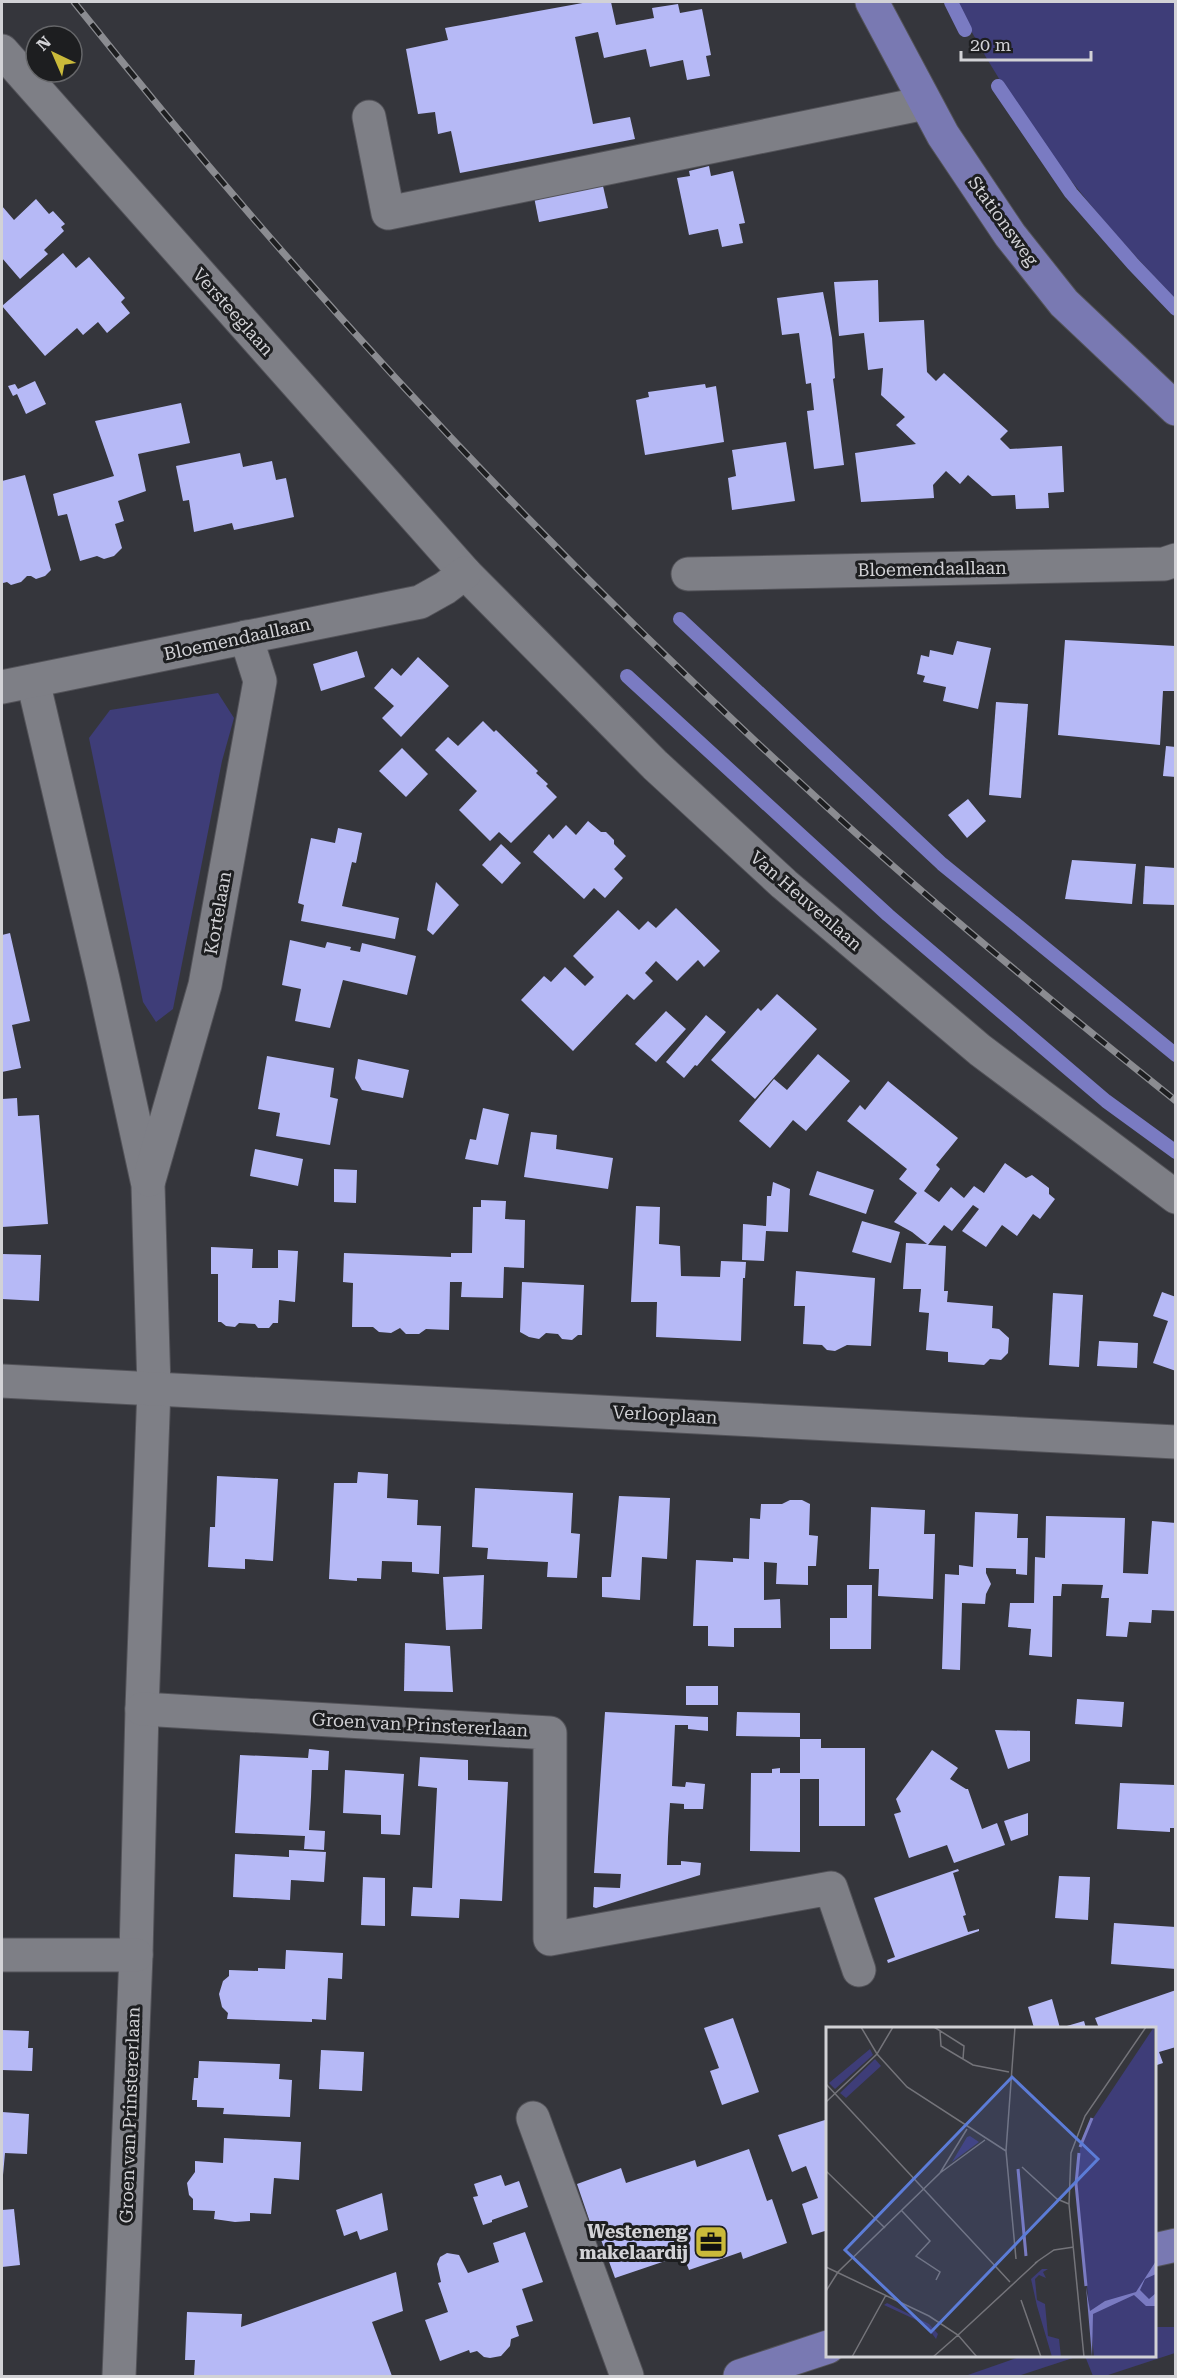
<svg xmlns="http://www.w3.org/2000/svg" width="1177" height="2378" viewBox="0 0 1177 2378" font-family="'Roboto Serif',serif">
<rect width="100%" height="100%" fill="#35363c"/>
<g fill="#3e3d78">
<path d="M956 2H1175V298C1089 210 1011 112 956 2Z"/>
<polygon points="218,693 234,718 222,761 173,1009 156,1022 143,1002 89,738 110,710"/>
<polygon points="1155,2327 1175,2327 1175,2353 1105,2376 1093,2376 1085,2356 1154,2356"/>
<polygon points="1022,2356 1079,2356 1018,2376 965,2376"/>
</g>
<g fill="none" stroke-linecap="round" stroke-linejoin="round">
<g stroke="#7a7bc2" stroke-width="14">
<polyline points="951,2 965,30"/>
<polyline points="998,86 1071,193 1133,264 1176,309"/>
<polyline points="680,619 942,864 1176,1055"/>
<polyline points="627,676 888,915 1106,1101 1176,1152"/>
</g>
</g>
<g fill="#b6b9f6">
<polygon points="588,2 611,2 616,25 654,18 652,8 678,4 680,13 702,9 711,55 706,56 710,76 687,80 683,60 650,67 646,49 604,58 598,32 575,37 593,124 630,117 635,139 460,173 451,131 438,134 435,112 418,114 406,49 448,40 445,28"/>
<polygon points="709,166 711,176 733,171 745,223 739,224 743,243 722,247 718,229 689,235 677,178 690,176 689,171"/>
<polygon points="600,173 608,208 539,222 532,187"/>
<polygon points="36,199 49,214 53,211 65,224 61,227 64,231 44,250 48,254 20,279 2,258 2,206 14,220"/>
<polygon points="63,253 76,268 89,257 125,298 121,302 130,313 107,333 98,322 83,335 77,328 45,356 2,306"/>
<polygon points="878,280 879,322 924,320 927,372 936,381 944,373 1008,431 1000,439 1010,449 1062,446 1064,492 1048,493 1049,508 1016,509 1015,495 992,496 968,475 960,484 946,471 933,485 934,498 861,502 855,453 916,444 896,425 905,417 881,395 883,368 868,370 864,333 839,336 834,282"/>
<polygon points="823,292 832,338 835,378 833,379 844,465 814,469 807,411 814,410 811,383 806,384 799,333 782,335 777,298"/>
<polygon points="35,381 46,404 26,414 17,394 13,396 8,386 15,384 18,389"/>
<polygon points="705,384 706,388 716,386 724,442 645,455 636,400 649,397 648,392"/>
<polygon points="181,403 190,443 138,454 146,491 118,501 124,521 115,524 122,548 114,556 104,559 97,556 80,561 67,514 58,516 53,494 114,476 95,421"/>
<polygon points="786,442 795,501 732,510 728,478 736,476 732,450"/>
<polygon points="240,453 243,467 272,461 276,480 286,478 294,517 234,530 232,523 194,532 189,500 183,501 176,466"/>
<polygon points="25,475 51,570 45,576 36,579 31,576 27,576 21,582 11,585 7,582 3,583 2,579 2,481"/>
<polygon points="1065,640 1176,646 1176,691 1163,691 1160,745 1058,735"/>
<polygon points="957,641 991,648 978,709 943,701 946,687 923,682 925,676 917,674 921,655 929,657 930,650 953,655"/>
<polygon points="357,651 365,677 321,691 313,664"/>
<polygon points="418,657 449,686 401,737 382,718 394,706 374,688 392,668 401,676"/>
<polygon points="996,702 1028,704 1021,798 989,795"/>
<polygon points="483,721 494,732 496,730 538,771 536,773 548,784 546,786 557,797 511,843 499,832 490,841 459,810 477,791 435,750 448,737 458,746"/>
<polygon points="1166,746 1176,747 1176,777 1163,776"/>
<polygon points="402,748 428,774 406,797 379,771"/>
<polygon points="968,799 986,821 967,838 948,815"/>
<polygon points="588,821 601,832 606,832 614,840 614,844 626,856 614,869 623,878 605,898 594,888 584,899 533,852 549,834 553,839 566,825 576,835"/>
<polygon points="338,828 362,833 356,863 352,862 342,906 399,918 395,939 301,921 304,905 298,903 311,838 335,843"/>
<polygon points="501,844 521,863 502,884 482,865"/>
<polygon points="1072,860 1136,864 1132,904 1065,899"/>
<polygon points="1145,866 1176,868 1176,905 1143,904"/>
<polygon points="436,882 459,905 433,935 427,930"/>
<polygon points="676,908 720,951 704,967 698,960 677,981 656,961 645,973 653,981 634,1000 627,994 573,1051 521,1000 544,976 551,982 565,967 585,986 594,977 573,956 618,910 639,930 648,921 656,928"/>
<polygon points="10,933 30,1021 12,1025 21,1068 2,1072 2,935"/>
<polygon points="290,940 325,948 327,942 351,947 350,950 360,952 362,943 416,956 407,995 343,980 330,1028 295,1021 301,989 282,985"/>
<polygon points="777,994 817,1029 755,1099 711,1060 758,1008 761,1011"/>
<polygon points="666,1011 686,1029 656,1062 635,1044"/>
<polygon points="706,1015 726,1032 697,1066 695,1065 684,1078 666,1062"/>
<polygon points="818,1054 850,1081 806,1131 793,1120 770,1148 739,1121 774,1079 787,1090"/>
<polygon points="267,1056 334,1068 330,1097 338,1099 330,1145 276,1136 280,1113 258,1109"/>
<polygon points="358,1059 409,1070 403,1098 362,1090 355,1078"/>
<polygon points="888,1081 958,1138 936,1165 940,1169 924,1191 939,1202 951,1187 964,1198 974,1186 984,1193 1005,1163 1026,1178 1032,1175 1049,1188 1049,1194 1055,1199 1040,1219 1033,1214 1017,1236 1002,1225 986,1247 962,1231 979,1209 973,1205 952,1231 944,1225 928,1245 946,1246 944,1291 948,1291 947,1302 993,1306 992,1328 999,1329 1009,1338 1008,1353 1001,1360 990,1359 984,1365 948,1362 948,1352 926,1350 929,1313 919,1312 921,1289 903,1289 906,1243 927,1244 912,1232 894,1222 917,1193 899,1179 907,1169 847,1121 860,1105 865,1110"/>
<polygon points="17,1098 18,1116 39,1115 48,1224 2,1227 2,1099"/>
<polygon points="483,1108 509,1114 498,1165 465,1159 470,1139 476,1140"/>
<polygon points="531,1132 557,1135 556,1149 613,1158 608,1189 524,1177"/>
<polygon points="255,1149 303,1159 298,1186 250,1176"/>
<polygon points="334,1169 357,1170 356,1203 334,1202"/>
<polygon points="817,1171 874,1190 866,1214 809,1195"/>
<polygon points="773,1182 790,1189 788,1232 766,1231 764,1261 742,1260 743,1224 766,1226 767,1196 771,1196"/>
<polygon points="481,1200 506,1201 505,1219 525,1220 524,1268 504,1267 503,1298 461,1297 462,1282 450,1282 449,1330 426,1329 419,1334 406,1334 400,1328 391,1333 379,1332 373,1327 352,1327 353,1283 343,1282 344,1253 451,1257 451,1253 472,1253 473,1207 481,1207"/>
<polygon points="636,1206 660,1207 659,1244 680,1246 681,1276 720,1277 721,1261 746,1262 745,1278 743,1278 741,1341 656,1337 657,1302 631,1302"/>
<polygon points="862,1221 900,1232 891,1263 852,1252"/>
<polygon points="211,1247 253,1249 252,1268 278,1268 278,1250 298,1251 295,1302 279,1300 278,1323 273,1323 269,1328 258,1328 255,1324 239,1323 235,1327 226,1326 221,1322 218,1322 218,1274 211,1274"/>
<polygon points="2,1254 41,1255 39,1301 2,1299"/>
<polygon points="796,1271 875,1278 871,1346 847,1345 835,1351 827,1350 822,1345 803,1344 805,1306 794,1306"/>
<polygon points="522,1282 584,1285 582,1335 578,1335 572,1340 562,1339 558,1334 546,1333 539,1339 529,1337 520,1332"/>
<polygon points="1162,1292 1176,1297 1176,1371 1153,1363 1168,1321 1153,1316"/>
<polygon points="1053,1293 1083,1295 1079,1367 1049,1365"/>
<polygon points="1099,1341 1138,1343 1137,1368 1097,1366"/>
<polygon points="358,1472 388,1474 387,1498 418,1500 417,1525 441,1526 439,1574 412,1572 412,1562 382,1561 381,1579 357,1578 357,1581 329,1579 334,1483 357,1483"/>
<polygon points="217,1476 278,1479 273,1561 245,1559 245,1569 208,1567 210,1527 215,1527"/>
<polygon points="475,1488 573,1493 571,1533 580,1534 577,1578 547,1577 548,1562 487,1559 488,1548 472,1547"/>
<polygon points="619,1496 670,1498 667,1559 642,1557 640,1600 602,1597 602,1577 611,1577"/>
<polygon points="790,1500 802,1500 810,1504 809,1535 818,1536 816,1566 808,1566 808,1585 776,1584 777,1563 764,1562 764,1600 780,1599 781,1628 734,1628 734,1647 708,1646 708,1626 693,1626 696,1560 733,1562 733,1558 749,1559 750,1518 760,1519 761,1504 782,1504"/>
<polygon points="871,1507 925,1510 924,1534 935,1534 933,1599 878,1596 879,1569 869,1569"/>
<polygon points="975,1512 1018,1514 1017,1538 1028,1538 1027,1575 1016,1574 1016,1569 986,1568 986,1573 991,1584 986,1594 985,1604 962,1603 960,1670 942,1669 945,1574 959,1575 959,1565 973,1567"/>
<polygon points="1046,1516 1125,1518 1123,1573 1148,1574 1152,1521 1176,1523 1176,1611 1152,1610 1151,1623 1129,1622 1127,1637 1106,1636 1109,1598 1101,1598 1103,1585 1062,1584 1061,1596 1053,1596 1052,1657 1029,1655 1031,1629 1008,1627 1010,1603 1034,1603 1035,1557 1045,1558"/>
<polygon points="484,1575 482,1629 446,1630 443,1577"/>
<polygon points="847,1585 872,1585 871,1649 830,1649 830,1618 847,1618"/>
<polygon points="405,1643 450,1646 453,1692 404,1691"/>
<rect x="686" y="1686" width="32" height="19"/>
<polygon points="1077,1699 1124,1702 1122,1727 1075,1724"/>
<polygon points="605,1712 708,1717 708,1731 688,1729 688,1725 675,1725 672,1786 685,1787 686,1782 705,1784 703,1809 684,1809 684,1804 670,1803 668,1837 667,1865 681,1865 681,1861 701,1863 700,1875 596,1908 593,1907 594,1887 620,1888 621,1874 594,1873"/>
<polygon points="737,1712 800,1713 800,1737 736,1736"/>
<polygon points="995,1730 1030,1731 1030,1761 1008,1769"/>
<polygon points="800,1739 821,1739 821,1748 865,1748 865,1826 819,1826 819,1779 800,1779 800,1852 750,1851 751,1773 772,1773 772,1769 780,1768 780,1773 800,1773"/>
<polygon points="309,1749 329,1751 328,1770 312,1770 311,1797 309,1830 325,1831 324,1850 304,1849 305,1836 235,1833 240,1755 308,1758"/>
<polygon points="932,1750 958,1768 950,1779 966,1789 968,1789 982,1829 997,1823 1005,1845 954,1863 947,1845 909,1858 894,1814 901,1812 896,1799"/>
<polygon points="420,1757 468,1760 468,1780 508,1782 502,1901 460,1899 459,1918 411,1916 413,1887 432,1888 437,1788 418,1786"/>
<polygon points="345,1770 404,1774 400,1835 381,1834 381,1815 343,1813"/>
<polygon points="1120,1783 1175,1785 1176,1828 1170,1828 1170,1832 1117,1829"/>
<polygon points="1028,1813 1028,1835 1011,1841 1004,1821"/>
<polygon points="289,1850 326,1852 324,1882 291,1880 290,1900 233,1897 235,1854 289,1857"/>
<polygon points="958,1869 959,1871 953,1873 966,1915 963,1916 968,1932 979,1929 979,1931 888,1963 887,1960 895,1957 874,1898"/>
<polygon points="1059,1876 1090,1877 1088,1920 1055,1918"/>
<polygon points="363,1877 385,1878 385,1926 361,1925"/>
<polygon points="1114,1923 1176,1927 1176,1969 1111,1964"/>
<polygon points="286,1950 343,1953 342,1979 328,1978 326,2020 312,2019 312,2022 227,2019 228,2013 222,2007 219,1994 223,1981 229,1976 229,1970 258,1971 258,1968 285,1969"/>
<polygon points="1176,1990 1176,2047 1159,2052 1163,2063 1154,2066 1154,2028 1099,2028 1095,2018"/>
<polygon points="1052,1999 1060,2028 1084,2021 1086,2028 1034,2028 1028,2007"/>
<polygon points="733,2018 759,2092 722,2105 710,2071 719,2068 704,2028"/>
<polygon points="2,2030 29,2031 28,2048 33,2048 32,2071 2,2070"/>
<polygon points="321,2050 364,2052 362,2091 319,2089"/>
<polygon points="199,2061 280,2064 279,2079 292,2080 290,2117 223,2114 224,2108 197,2107 197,2100 192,2100 194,2078 198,2078"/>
<polygon points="2,2112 29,2114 27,2154 5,2153 3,2175 2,2175"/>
<polygon points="828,2119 828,2230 812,2235 802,2204 818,2198 806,2166 792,2172 778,2135"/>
<polygon points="224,2138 301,2142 299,2180 274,2178 271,2214 250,2213 250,2221 235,2222 214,2219 215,2211 193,2210 193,2199 189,2195 187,2183 195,2172 195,2161 223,2163"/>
<polygon points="749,2149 767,2201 772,2199 787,2243 743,2259 741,2252 689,2270 683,2255 615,2278 596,2226 592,2228 577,2184 621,2168 626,2183 695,2160 697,2167"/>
<polygon points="501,2175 505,2186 519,2181 528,2207 492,2220 492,2222 483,2225 473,2197 478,2196 474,2184"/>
<polygon points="382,2193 388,2230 360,2240 357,2231 344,2236 336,2210"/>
<polygon points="14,2209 20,2265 2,2267 2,2210"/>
<polygon points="525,2232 543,2282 522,2289 533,2321 516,2326 519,2336 511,2339 510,2346 501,2356 490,2358 484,2357 477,2351 470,2353 469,2350 440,2361 425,2320 448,2312 438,2283 441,2282 437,2264 440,2257 447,2253 459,2255 468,2273 499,2262 493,2243"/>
<polygon points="396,2272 403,2311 372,2322 392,2376 194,2376 195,2360 185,2360 187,2312 242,2314 241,2327"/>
</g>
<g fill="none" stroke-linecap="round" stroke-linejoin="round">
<defs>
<g id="minor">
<polyline points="2,51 465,573 655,765 784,884 980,1050 1176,1197"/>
<polyline points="369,117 388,213 925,103"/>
<polyline points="688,574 1164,564 1176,560"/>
<polyline points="33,681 103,979 148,1185 154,1388 142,1709 136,1955 119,2376"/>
<polyline points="2,687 420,602 445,588 465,573"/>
<polyline points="149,1180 205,985 260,681 246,637"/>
<polyline points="2,1381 1176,1442"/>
<polyline points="142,1709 550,1733 550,1939 831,1888 859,1970"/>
<polyline points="2,1955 136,1955"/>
<polyline points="533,2118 627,2376"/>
</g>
<g id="major">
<polyline points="872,2 943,135 1010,235 1064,303 1176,409"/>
<polyline points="1154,2250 1176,2245"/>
<polyline points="740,2376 828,2347"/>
</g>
</defs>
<use href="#minor" stroke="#535359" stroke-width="35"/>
<use href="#major" stroke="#535359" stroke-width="35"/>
<use href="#minor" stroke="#7e7f86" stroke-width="33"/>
<use href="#major" stroke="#7979b2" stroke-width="33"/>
<defs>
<path id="rail" d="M74 2C294 278 533 537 793 776 916 890 1045 996 1176 1101"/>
</defs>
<use href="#rail" stroke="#8b8c91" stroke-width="7"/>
<use href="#rail" stroke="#1d1e20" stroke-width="4.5" stroke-dasharray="14" stroke-linecap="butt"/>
</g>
<defs>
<symbol id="office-square" viewBox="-11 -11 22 22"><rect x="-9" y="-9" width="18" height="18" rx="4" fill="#caba3a" stroke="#1d1e20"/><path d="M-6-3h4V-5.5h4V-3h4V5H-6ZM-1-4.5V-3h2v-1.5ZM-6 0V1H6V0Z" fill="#111"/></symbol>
</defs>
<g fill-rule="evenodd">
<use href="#office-square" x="692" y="2223" width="38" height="38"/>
</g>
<g text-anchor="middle" stroke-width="6" stroke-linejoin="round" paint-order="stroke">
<g font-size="18" fill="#d2d2d6" stroke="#1d1e20">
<text transform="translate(1003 221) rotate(54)" y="6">Stationsweg</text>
<text transform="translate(233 312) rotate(48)" y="6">Versteeglaan</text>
<text transform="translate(932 569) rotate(-1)" y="6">Bloemendaallaan</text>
<text transform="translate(237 639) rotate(-12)" y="6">Bloemendaallaan</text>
<text transform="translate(806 901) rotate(41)" y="6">Van Heuvenlaan</text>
<text transform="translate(218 913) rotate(-80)" y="6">Kortelaan</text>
<text transform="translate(665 1415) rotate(3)" y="6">Verlooplaan</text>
<text transform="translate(420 1725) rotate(3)" y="6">Groen van Prinstererlaan</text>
<text transform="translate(130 2115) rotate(-88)" y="6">Groen van Prinstererlaan</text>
</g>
<g font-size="18" font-weight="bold" fill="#d2d2d6" stroke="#1d1e20" text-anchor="end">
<text x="688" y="2238">Westeneng<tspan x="688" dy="21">makelaardij</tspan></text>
</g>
</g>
<g transform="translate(826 2027)">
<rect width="330" height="330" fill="#35363c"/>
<path d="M328 0 330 330H268L251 158 254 122 262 99ZM44 22 47 28 9 62 3 56ZM49 32 55 39 20 71 14 66ZM144 109 153 115 126 135 141 110ZM216 242H222L217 245 220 251 213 248 209 252 211 273 219 277 222 309 233 312 235 330H226L211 279 205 252ZM61 276 103 297 112 307 110 312 99 297 58 278Z" fill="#3e3d78"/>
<path d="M330 234V247L319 252 314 263 323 272 330 266V279H320L308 268 267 287 266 330 260 260 264 284 279 274 310 265Z" fill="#7a7bc2"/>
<path fill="none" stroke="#7a7bc2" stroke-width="3" d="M254 120 266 91M253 126 250 157 260 259M192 142 200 229"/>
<path fill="none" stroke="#74747a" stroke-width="1.5" d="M35 0 51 27 81 60 180 124M108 0 138 19 137 32M189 0 180 124 190 232M114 4 115 19 147 38 183 45M0 57 184 255M0 75 51 27 67 0M196 140 231 172 243 177M0 144 59 201M114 146 159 113M76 184 104 214 90 229 114 245 110 253M209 236 228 223 248 220M0 240 103 289 132 308 151 330M0 264 12 245 114 146 141 102M195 273 215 330M132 308 212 234M26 330 60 268M107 330 132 308M258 330 243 177 245 126 259 89 320 0"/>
<path fill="#5c7cd7" fill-opacity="0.15" stroke="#5c7cd7" stroke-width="3" d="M186 50 272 132 105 305 19 223Z"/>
<rect width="330" height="330" fill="none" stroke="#d2d2d6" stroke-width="3"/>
</g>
<rect width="1177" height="2378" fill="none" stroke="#d2d2d6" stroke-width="6"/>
<g transform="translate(54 54) rotate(316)"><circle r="28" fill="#1d1e20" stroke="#656669" stroke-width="1.5"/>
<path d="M0-4.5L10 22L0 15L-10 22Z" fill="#caba3a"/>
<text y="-9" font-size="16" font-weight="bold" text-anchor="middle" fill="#d2d2d6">N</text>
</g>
<path d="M961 51v9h130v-9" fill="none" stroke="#d2d2d6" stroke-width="3"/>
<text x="970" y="51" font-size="18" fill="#d2d2d6" stroke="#1d1e20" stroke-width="4.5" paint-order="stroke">20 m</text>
</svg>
